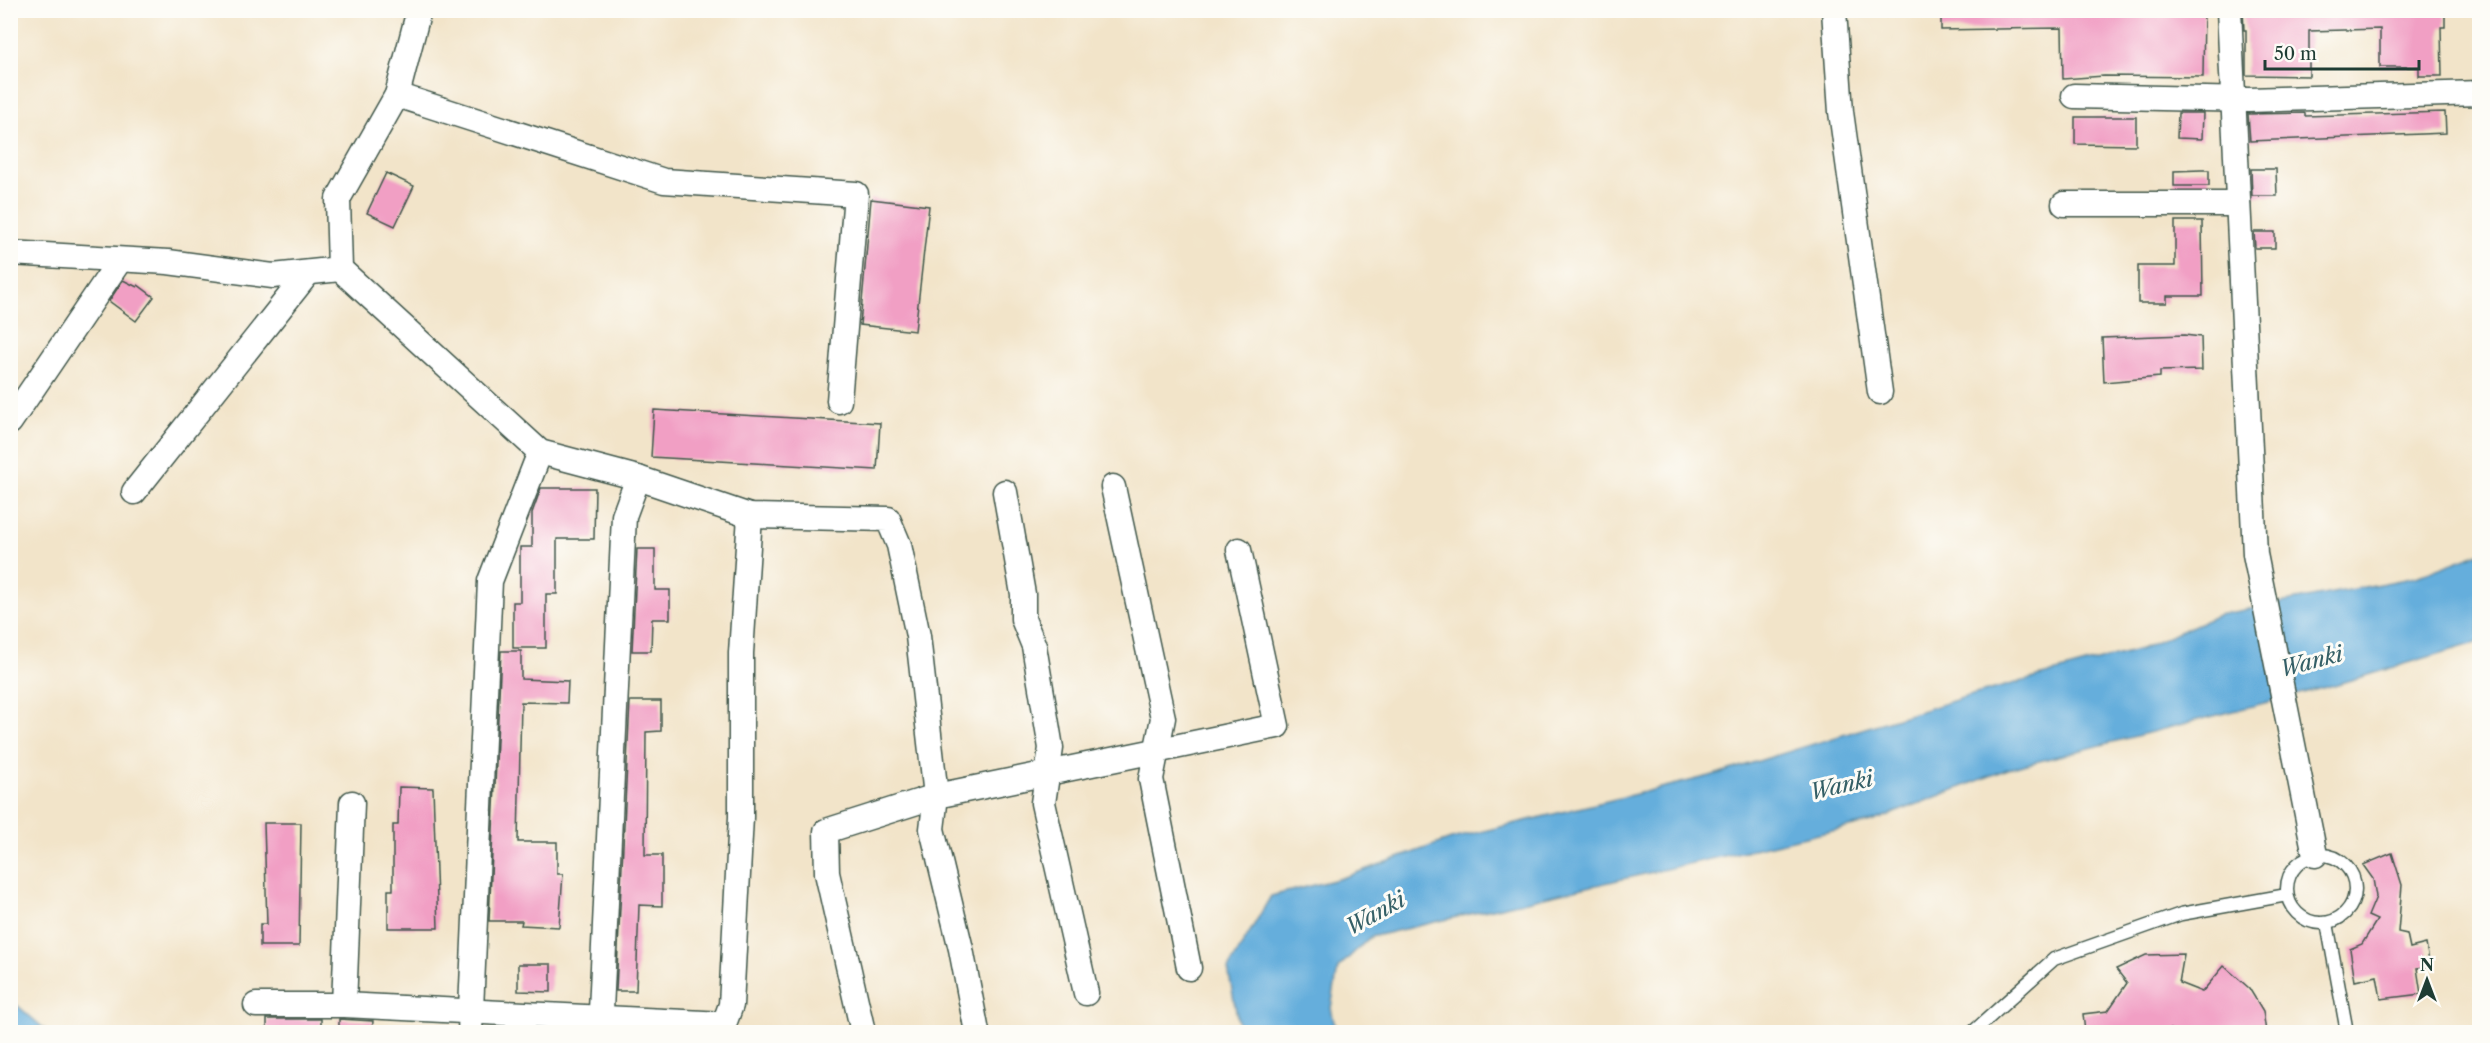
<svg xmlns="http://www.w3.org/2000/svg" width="2490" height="1043" viewBox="0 0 2490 1043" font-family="'Libre Caslon Text',serif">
<rect width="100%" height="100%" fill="#fdfcf7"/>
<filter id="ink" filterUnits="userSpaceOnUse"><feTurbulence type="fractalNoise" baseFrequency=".0167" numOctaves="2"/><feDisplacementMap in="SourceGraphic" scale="12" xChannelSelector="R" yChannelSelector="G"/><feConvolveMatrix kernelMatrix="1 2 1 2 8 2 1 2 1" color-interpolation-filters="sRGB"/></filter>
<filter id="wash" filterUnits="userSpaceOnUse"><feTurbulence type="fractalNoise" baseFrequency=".008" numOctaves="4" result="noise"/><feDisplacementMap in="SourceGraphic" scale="24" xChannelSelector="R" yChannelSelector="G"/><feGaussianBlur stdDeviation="1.35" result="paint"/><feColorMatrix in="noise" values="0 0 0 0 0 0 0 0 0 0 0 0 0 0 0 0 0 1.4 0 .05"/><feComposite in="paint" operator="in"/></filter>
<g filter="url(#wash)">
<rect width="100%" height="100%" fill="#f2e4c9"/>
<g fill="#65aedc" stroke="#427688" stroke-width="1.5">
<polygon points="2479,553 2479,642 2334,685 2008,769 1871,822 1370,937 1338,968 1331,1008 1336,1032 1240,1032 1228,969 1271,896 1342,878 1451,839 1710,776 1972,695 2141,649 2218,615 2416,577"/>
<polygon points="11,1000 48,1032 11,1032"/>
</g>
<g id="blocks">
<g fill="#f19fc4">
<polygon points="1941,10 2204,10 2203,77 2104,76 2063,79 2062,28 1941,30"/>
<polygon points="2243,10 2445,10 2445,27 2441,27 2442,76 2419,76 2419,67 2380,67 2380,29 2309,31 2309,76 2246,75 2246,30 2244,30"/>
<polygon points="2445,112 2446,133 2250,141 2248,114 2305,113 2305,116"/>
<polygon points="2178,113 2203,113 2202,139 2177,138"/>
<polygon points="2075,117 2136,117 2136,145 2075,144"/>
<polygon points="2251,169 2276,169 2277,196 2252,196"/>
<polygon points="2201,170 2209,170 2209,186 2174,186 2174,171"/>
<polygon points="386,173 414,186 395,226 367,213"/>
<polygon points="871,199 929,206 915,331 860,325"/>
<polygon points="2175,221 2202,221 2203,296 2167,296 2167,303 2138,303 2138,266 2175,266"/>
<polygon points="2254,232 2275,232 2275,248 2255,248"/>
<polygon points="123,280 137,287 138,285 154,297 136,321 109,301"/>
<polygon points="2184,335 2201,337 2202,370 2160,371 2160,377 2104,382 2102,338"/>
<polygon points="654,410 880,423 877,470 651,457"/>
<polygon points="541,488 595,488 594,539 557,539 557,594 546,594 546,648 513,648 513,602 520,602 520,547 532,547 532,513"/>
<polygon points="637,549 655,549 655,590 670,590 670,619 652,619 651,651 632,651"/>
<polygon points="501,651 521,651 521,679 568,681 567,703 521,702 518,842 557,842 557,874 563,874 559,927 521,925 522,921 489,921"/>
<polygon points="630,701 661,701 661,731 646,732 645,855 662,855 662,906 639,905 636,991 616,991"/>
<polygon points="399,787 433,788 438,928 388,928 388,890 393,890 393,825 398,825"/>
<polygon points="264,823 301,823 299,946 260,946 260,924 267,924"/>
<polygon points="2392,853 2402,885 2398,932 2407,934 2410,948 2426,944 2430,967 2417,968 2421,994 2381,999 2377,976 2355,981 2350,949 2362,944 2377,920 2368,916 2376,897 2373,879 2363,865"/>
<polygon points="2184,954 2179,983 2202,992 2224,966 2249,988 2263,1011 2266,1032 2181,1032 2169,1029 2160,1032 2085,1032 2083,1014 2108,1011 2127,983 2116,969 2146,955"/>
<polygon points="518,964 551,964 551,992 518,991"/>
<rect x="267" y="1019" width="54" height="13"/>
<polygon points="339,1019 373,1021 372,1032 339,1032"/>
</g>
</g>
</g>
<g filter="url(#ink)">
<use href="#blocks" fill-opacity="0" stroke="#3f564a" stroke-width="1.5"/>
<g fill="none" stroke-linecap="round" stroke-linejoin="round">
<defs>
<g id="lane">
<circle cx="2321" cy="889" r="34"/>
<polyline points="2327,923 2347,1032"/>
<polyline points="1973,1032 2054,959 2181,914 2287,895"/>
</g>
<g id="street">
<polyline points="1834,10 1841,112 1880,392"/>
<polyline points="2229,10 2255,554 2315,855"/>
<polyline points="397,95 664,181 856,194 839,401"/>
<polyline points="2074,96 2249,100 2480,93"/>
<polyline points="2064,204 2238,204"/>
<polyline points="10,253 168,262 273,276 340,269 338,199 397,95 419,10"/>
<polyline points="340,269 540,452 638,478 750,516 888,519 899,545 918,636 936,796 932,829 961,949 977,1032"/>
<polyline points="10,422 120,260"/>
<polyline points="1113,487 1163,718 1151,779 1189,968"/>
<polyline points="134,492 308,273"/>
<polyline points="1005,492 1023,594 1023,619 1034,646 1051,748 1043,803 1086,993"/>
<polyline points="256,1005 344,1005 724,1024"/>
<polyline points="344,1005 352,803"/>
<polyline points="470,1032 490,581 540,452"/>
<polyline points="600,1032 624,516 638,478"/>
<polyline points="724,1032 724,1024 731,1005 741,817 741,653 750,516"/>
<polyline points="863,1032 827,873 826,831 936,796 1277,726 1239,550"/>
</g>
</defs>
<use href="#lane" stroke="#3f564a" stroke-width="15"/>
<use href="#street" stroke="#3f564a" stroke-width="27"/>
<use href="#lane" stroke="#fff" stroke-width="12"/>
<use href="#street" stroke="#fff" stroke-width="24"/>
</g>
</g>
<g text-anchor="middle" stroke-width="6" stroke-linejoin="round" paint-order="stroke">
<g font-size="22" font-style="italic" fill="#345f66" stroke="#fdfcf7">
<text transform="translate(2311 661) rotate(-15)" y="8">Wanki</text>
<text transform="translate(1841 785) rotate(-13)" y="8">Wanki</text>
<text transform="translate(1375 913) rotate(-29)" y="8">Wanki</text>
</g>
</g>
<rect width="2490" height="1043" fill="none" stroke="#fdfcf7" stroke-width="36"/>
<g transform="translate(2427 980)" stroke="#fdfcf7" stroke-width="4.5" paint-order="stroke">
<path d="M0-4.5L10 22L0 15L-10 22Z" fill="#1f3d34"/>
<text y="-9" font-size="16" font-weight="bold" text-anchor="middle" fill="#1f3d34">N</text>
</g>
<path d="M2265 60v9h154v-9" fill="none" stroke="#1f3d34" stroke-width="3"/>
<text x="2274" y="60" font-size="18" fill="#1f3d34" stroke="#fdfcf7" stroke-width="4.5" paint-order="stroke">50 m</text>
</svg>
